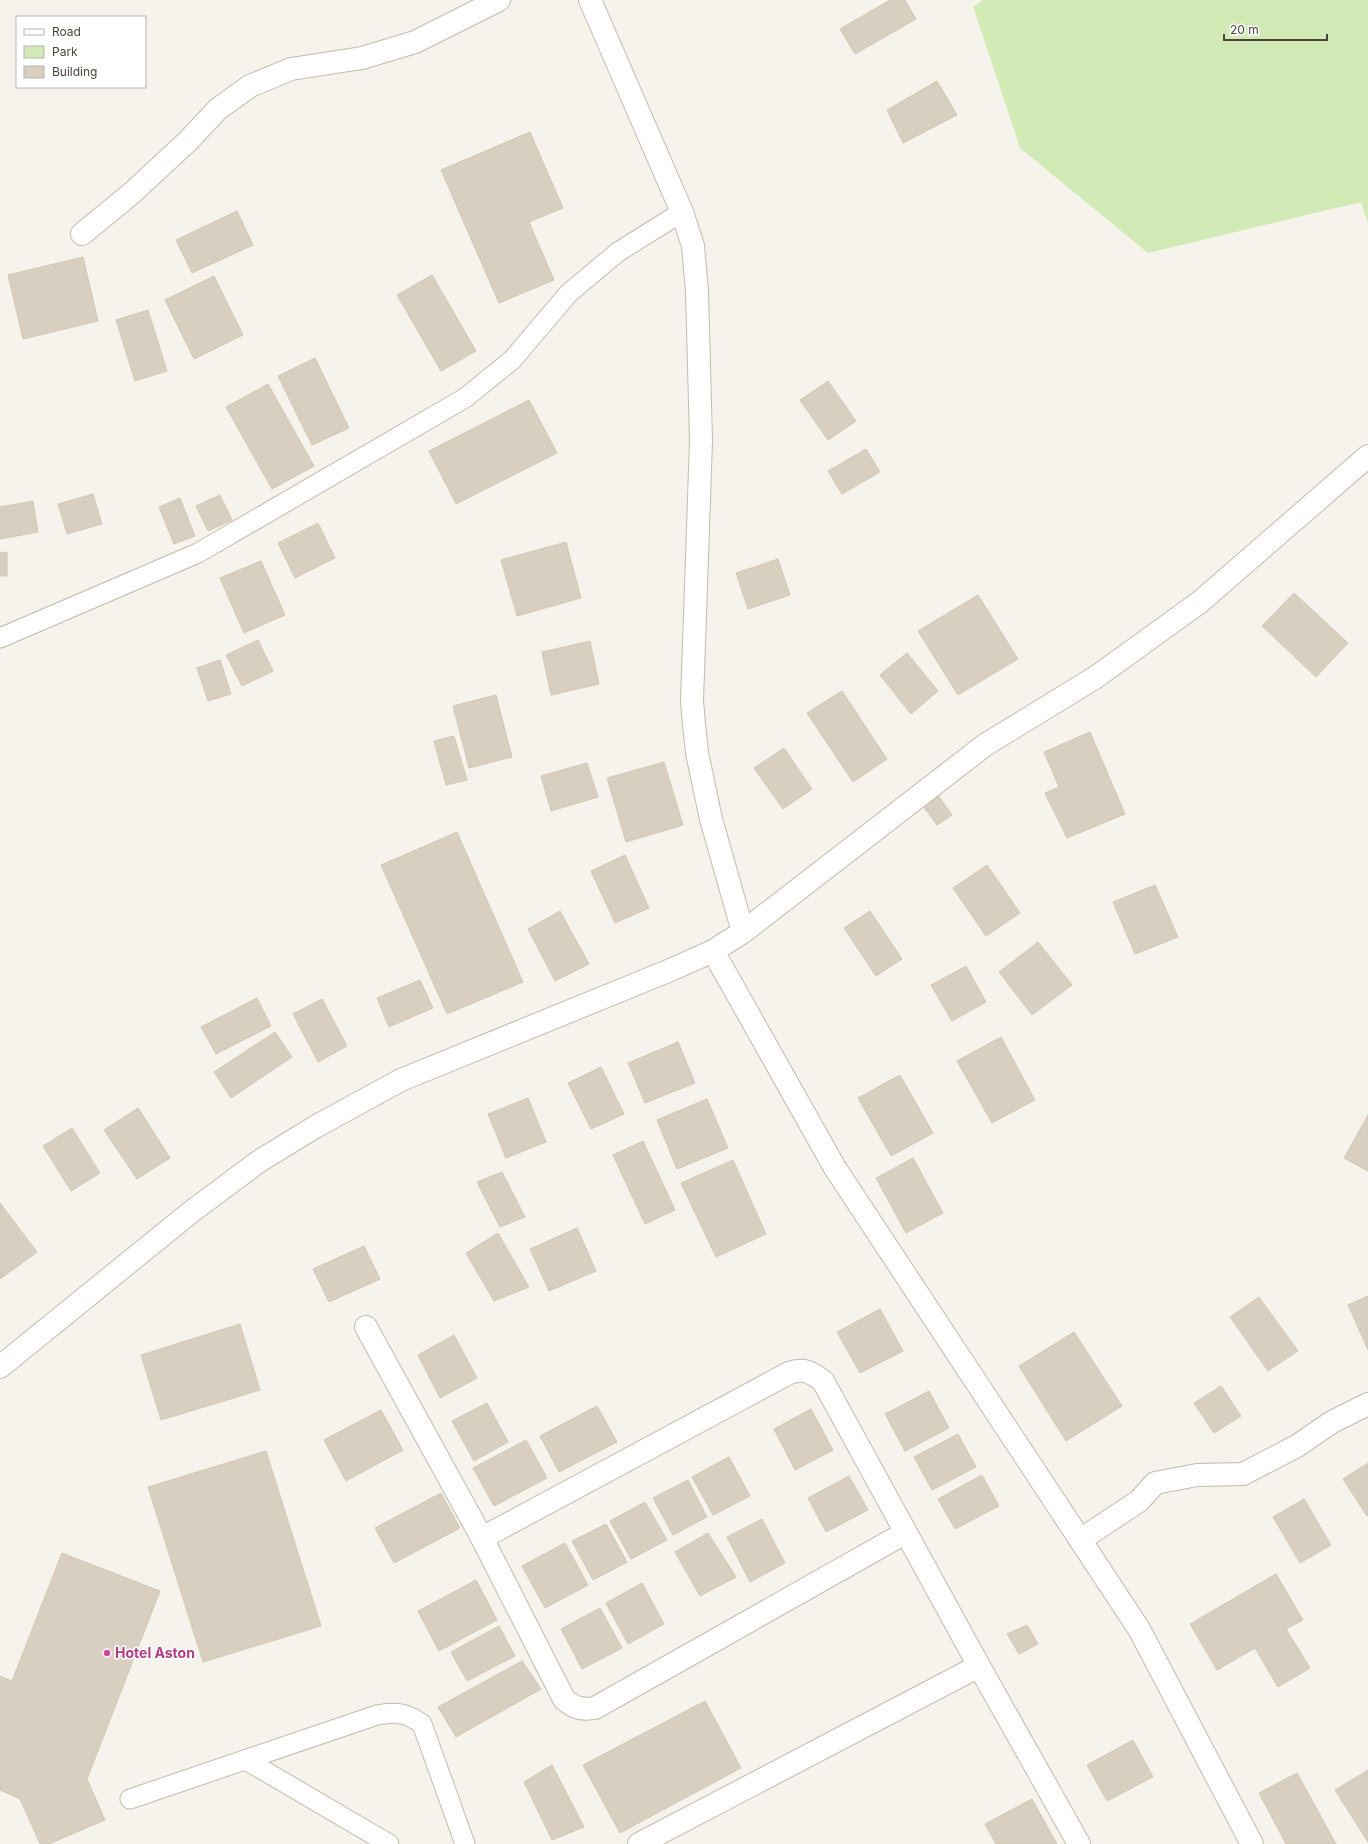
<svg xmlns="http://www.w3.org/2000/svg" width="1368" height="1844" viewBox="0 0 1368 1844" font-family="Inter,sans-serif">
<rect width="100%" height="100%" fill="#f6f3ec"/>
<polygon fill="#d2eab5" points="983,0 1368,0 1368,224 1361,202 1148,253 1020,148 973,7"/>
<g fill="#d8cfc1" stroke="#d3c7b4">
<polygon points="890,0 905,0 916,19 855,54 840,29"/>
<polygon points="937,81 957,115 903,143 887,110"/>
<polygon points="530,132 563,208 529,222 554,280 499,303 441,170"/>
<polygon points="237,211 253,245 192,273 176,240"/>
<polygon points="83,257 98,321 23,339 8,275"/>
<polygon points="432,275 476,351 441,371 397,295"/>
<polygon points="214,276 243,335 194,359 165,300"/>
<polygon points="148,310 167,371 135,381 116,320"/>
<polygon points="315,358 349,428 312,445 278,376"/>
<polygon points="828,381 856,421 828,440 800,400"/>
<polygon points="268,384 314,466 272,489 226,407"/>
<polygon points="529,400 557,453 456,504 429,451"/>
<polygon points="866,449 880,472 842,494 828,471"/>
<polygon points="93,494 102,524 67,534 58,504"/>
<polygon points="220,495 232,520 208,531 196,506"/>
<polygon points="180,498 195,536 174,544 159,507"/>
<polygon points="33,501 38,532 0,539 0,507"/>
<polygon points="318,523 335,558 295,578 278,543"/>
<polygon points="566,542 581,598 517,616 501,560"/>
<polygon points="7,552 7,576 0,576 0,553"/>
<polygon points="778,559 790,595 748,609 736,573"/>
<polygon points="261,561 285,615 244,633 220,578"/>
<polygon points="1294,593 1348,643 1316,677 1262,626"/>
<polygon points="978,595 1018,659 958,695 918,631"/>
<polygon points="258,640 273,671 242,686 226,655"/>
<polygon points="590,641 599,684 551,695 542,652"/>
<polygon points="907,653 938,691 911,714 880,675"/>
<polygon points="220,660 231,694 208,701 197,668"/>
<polygon points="842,691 887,759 853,782 807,713"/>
<polygon points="496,695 512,757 469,768 453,706"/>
<polygon points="1090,732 1125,814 1067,838 1045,793 1059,787 1044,752"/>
<polygon points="454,736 467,780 446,785 434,741"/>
<polygon points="784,748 812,789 783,809 754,768"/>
<polygon points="664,762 683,825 626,842 607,778"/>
<polygon points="587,763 598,797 551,811 541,776"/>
<polygon points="935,791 952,815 937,825 920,802"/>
<polygon points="457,832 523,982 447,1014 381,865"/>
<polygon points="625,855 649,908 615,923 591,871"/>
<polygon points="987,865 1020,913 986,936 953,888"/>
<polygon points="1155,885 1178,937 1135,954 1113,902"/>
<polygon points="560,911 589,964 555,981 528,929"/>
<polygon points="870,911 902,959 876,976 844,928"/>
<polygon points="1038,942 1072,985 1032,1015 999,972"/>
<polygon points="966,966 986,1002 952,1021 931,985"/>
<polygon points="420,980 433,1008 389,1027 377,998"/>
<polygon points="257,998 271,1026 216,1054 201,1027"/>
<polygon points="322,999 347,1046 318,1062 293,1014"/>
<polygon points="275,1032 292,1057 231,1098 214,1072"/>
<polygon points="1001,1037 1035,1100 992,1123 957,1061"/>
<polygon points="678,1042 695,1083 645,1103 628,1063"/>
<polygon points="601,1067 624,1114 591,1129 568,1083"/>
<polygon points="900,1075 933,1133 891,1156 858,1098"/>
<polygon points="528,1098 546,1142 506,1158 488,1114"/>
<polygon points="707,1099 728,1148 677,1169 657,1120"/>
<polygon points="138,1108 170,1158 137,1179 104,1130"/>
<polygon points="1368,1115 1368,1171 1344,1158"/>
<polygon points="72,1128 100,1173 71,1191 43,1146"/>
<polygon points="643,1141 675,1210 645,1224 613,1155"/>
<polygon points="913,1158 943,1213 906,1233 876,1178"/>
<polygon points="733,1160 766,1234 716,1257 681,1183"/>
<polygon points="502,1172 525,1217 500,1227 477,1182"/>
<polygon points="0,1203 37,1252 0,1279"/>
<polygon points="577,1228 596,1271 549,1291 530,1249"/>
<polygon points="498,1233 529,1287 494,1301 466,1253"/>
<polygon points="364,1246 380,1279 329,1302 313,1269"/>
<polygon points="1368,1296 1368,1350 1348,1305"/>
<polygon points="1259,1297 1298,1351 1268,1371 1230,1317"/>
<polygon points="880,1309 903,1351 860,1373 837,1332"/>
<polygon points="240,1324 260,1390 161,1420 141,1355"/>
<polygon points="1074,1332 1122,1406 1066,1441 1019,1366"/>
<polygon points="454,1335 477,1378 440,1398 418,1355"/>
<polygon points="1221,1386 1241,1416 1214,1433 1194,1403"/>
<polygon points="929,1391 949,1428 905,1451 885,1414"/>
<polygon points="487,1403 508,1442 474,1461 452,1421"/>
<polygon points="597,1406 617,1442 559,1472 540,1436"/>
<polygon points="811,1409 833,1450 795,1470 774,1429"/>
<polygon points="381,1410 403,1450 346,1481 324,1440"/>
<polygon points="958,1434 976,1467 932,1490 914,1457"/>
<polygon points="526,1440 547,1478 494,1506 473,1468"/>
<polygon points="266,1451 321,1626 203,1662 148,1487"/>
<polygon points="729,1457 750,1496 713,1515 692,1477"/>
<polygon points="1368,1463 1368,1515 1367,1516 1343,1479"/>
<polygon points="982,1475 999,1506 955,1529 938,1499"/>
<polygon points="849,1476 868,1510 826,1532 808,1498"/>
<polygon points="688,1480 707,1517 673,1535 653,1498"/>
<polygon points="441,1493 460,1528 394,1563 375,1528"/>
<polygon points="1304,1499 1331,1545 1300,1563 1273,1517"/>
<polygon points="645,1502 667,1540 631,1559 610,1521"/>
<polygon points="762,1519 785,1563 750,1582 727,1537"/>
<polygon points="606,1524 627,1562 593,1580 572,1541"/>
<polygon points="708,1533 736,1577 700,1596 675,1552"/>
<polygon points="565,1543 588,1585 545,1608 522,1566"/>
<polygon points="62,1553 160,1591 87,1779 105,1820 49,1844 40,1844 20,1799 0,1790 0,1676 12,1681"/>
<polygon points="1276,1574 1303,1620 1286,1629 1310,1668 1278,1687 1255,1648 1217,1670 1190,1624"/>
<polygon points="476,1580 497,1620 439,1651 418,1611"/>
<polygon points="642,1583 664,1624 628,1644 606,1603"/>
<polygon points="600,1608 622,1648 582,1669 561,1629"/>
<polygon points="1027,1625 1038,1644 1019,1654 1007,1634"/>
<polygon points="499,1626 515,1656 467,1681 451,1652"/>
<polygon points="522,1661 541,1689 456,1737 438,1707"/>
<polygon points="705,1701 741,1768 620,1833 583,1765"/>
<polygon points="1133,1740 1153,1777 1107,1801 1087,1765"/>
<polygon points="552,1765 584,1827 552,1840 524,1782"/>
<polygon points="1368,1770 1368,1842 1335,1790"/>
<polygon points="1297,1773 1336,1844 1286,1844 1259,1793"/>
<polygon points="1032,1799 1057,1844 996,1844 985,1824"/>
</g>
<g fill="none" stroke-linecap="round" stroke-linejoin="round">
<defs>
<g id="service">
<polyline points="0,638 198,553 465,398 512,360 569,293 618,252 682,212"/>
<polyline points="246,1760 389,1844"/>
<path d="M130 1799 377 1715C395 1711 407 1713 422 1724L465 1844"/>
</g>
<g id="minor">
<polyline points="590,0 682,212 693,246 697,291 701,441 692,701 694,724 697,753 711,819 743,932"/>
<polyline points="82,234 132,193 188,141 218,109 250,86 291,69 362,58 415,42 499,0"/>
<polyline points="713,951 835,1168 1139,1629 1252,1844"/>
<path d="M366 1327 482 1538 564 1699C574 1708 582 1710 595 1708L905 1533"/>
<polyline points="0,1367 191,1212 258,1162 315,1127 401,1080 673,969 713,951 743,932 985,745 1096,677 1200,602 1368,456"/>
<path d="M482 1538 789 1373C804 1368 811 1372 823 1381L979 1666 1079 1844"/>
<polyline points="1080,1540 1139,1501 1155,1483 1197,1475 1243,1474 1297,1446 1332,1422 1368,1404"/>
<polyline points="639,1844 979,1666"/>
</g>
</defs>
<use href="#service" stroke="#c2bbae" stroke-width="21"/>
<use href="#minor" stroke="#c2bbae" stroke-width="24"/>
<use href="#service" stroke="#fff" stroke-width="19"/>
<use href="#minor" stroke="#fff" stroke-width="22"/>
</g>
<circle fill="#d1479c" stroke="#fff" stroke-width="1.5" cx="107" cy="1653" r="4"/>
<g text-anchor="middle" stroke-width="3" stroke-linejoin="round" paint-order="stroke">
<g font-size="14" font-weight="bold" fill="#b23c85" stroke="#fff" text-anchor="start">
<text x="115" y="1658">Hotel Aston</text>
</g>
</g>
<rect x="16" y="16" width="130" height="72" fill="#ffffff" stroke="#b7b4b0"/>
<rect x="24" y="29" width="20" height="6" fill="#ffffff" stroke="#b7b4b0"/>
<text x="52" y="36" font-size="12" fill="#4b4439">Road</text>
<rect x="24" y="46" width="20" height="12" fill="#d2eab5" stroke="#b7b4b0"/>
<text x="52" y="56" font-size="12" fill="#4b4439">Park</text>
<rect x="24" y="66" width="20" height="12" fill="#d8cfc1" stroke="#b7b4b0"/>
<text x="52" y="76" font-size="12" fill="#4b4439">Building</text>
<path d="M1224 34v6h103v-6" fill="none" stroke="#4b4439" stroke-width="2"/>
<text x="1230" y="34" font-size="12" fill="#4b4439" stroke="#ffffff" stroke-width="3" paint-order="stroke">20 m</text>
</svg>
